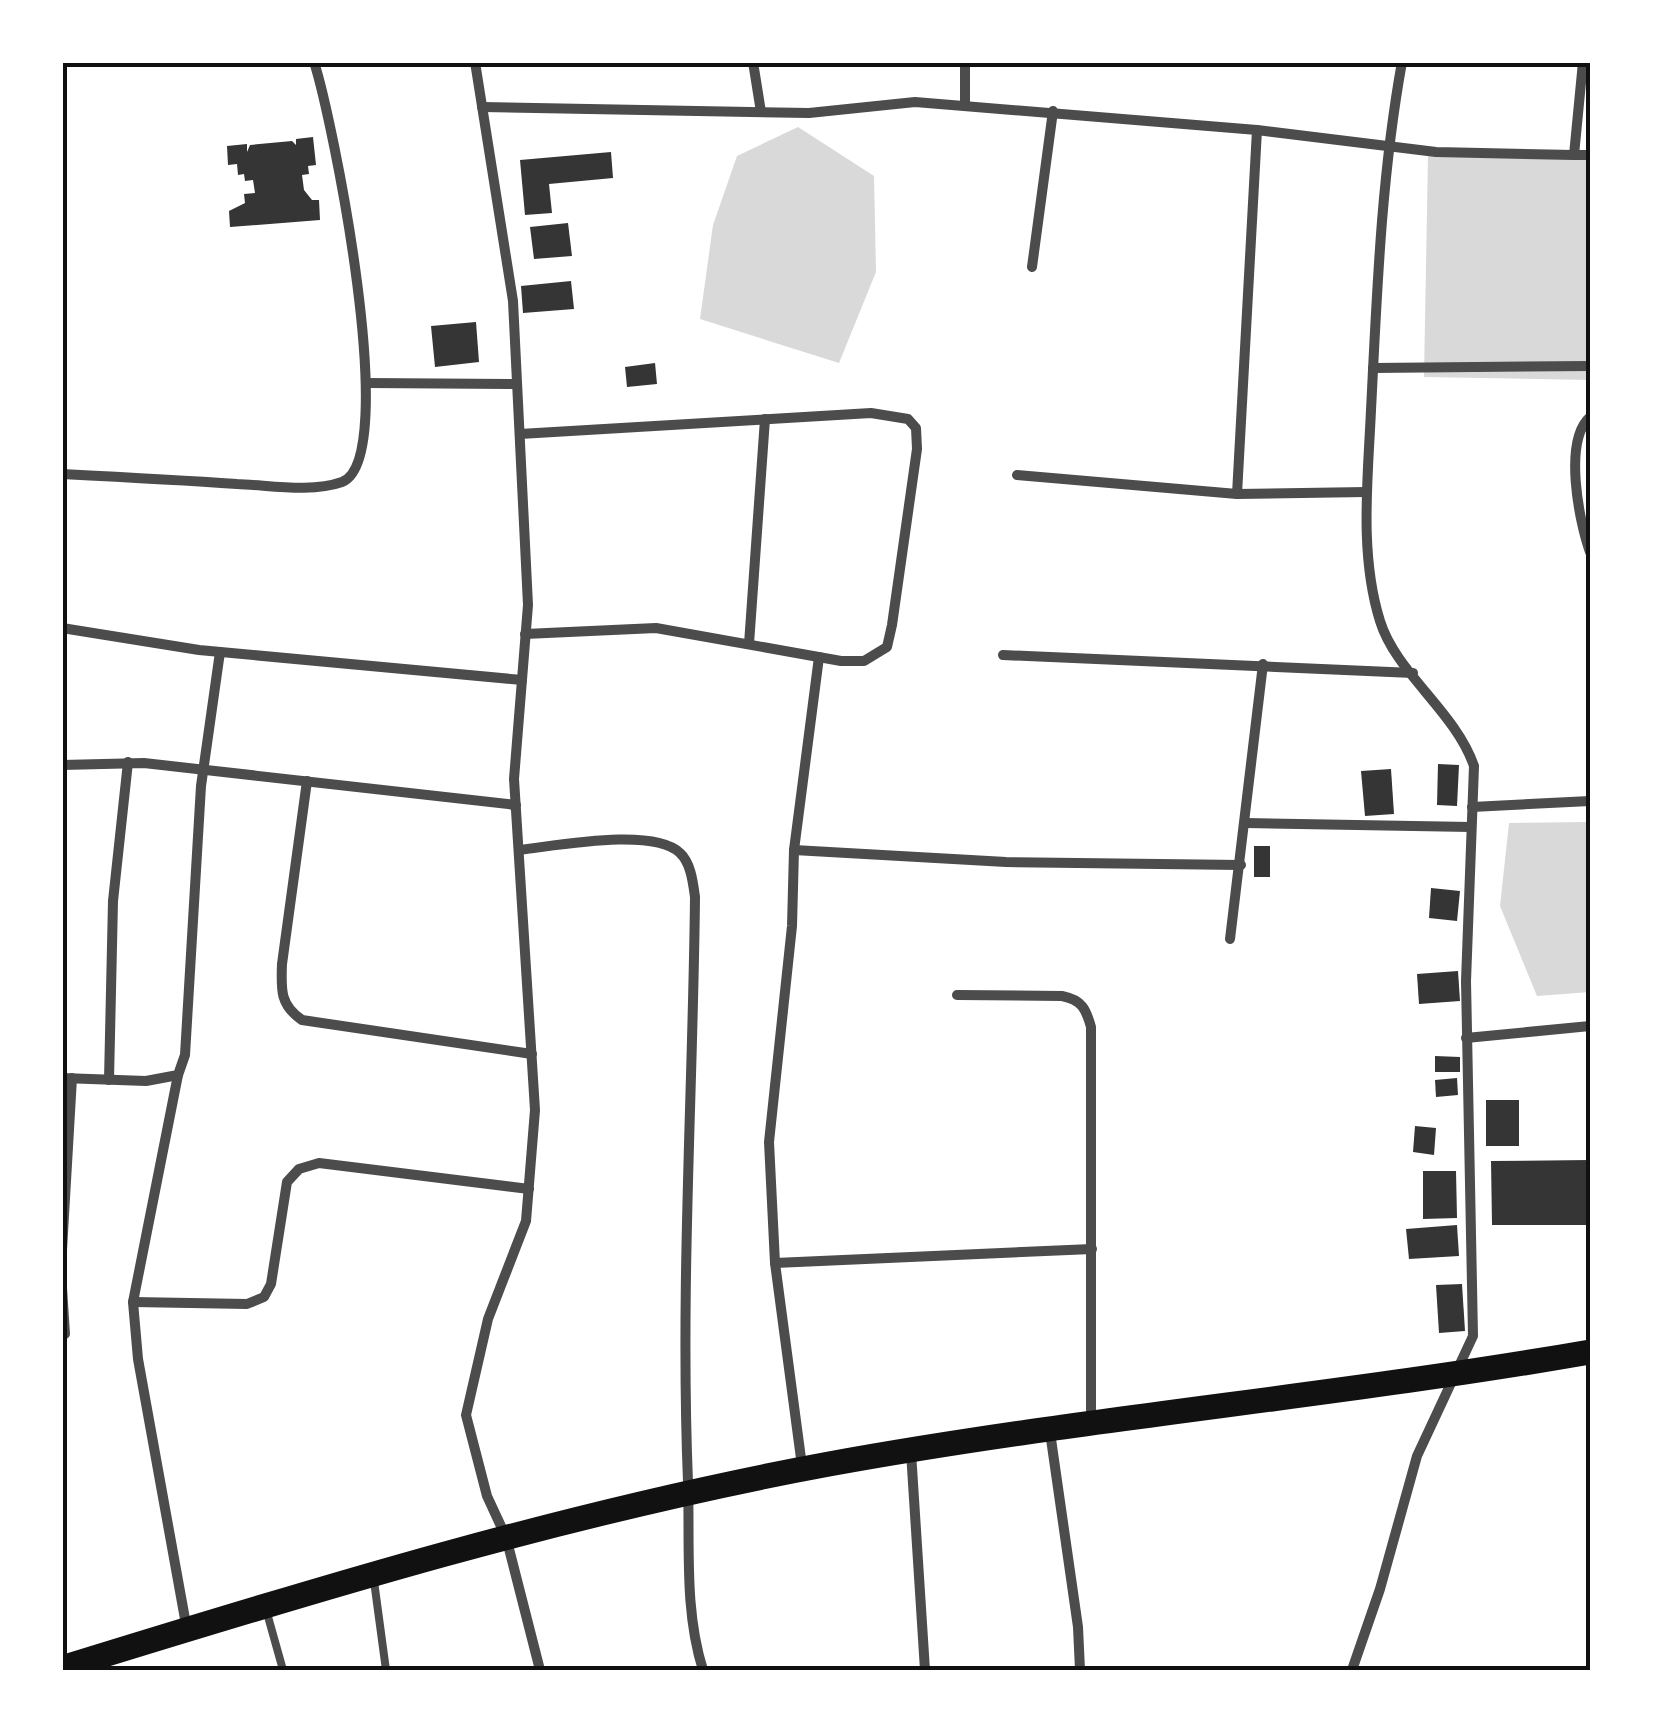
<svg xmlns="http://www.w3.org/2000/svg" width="1653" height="1733" viewBox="0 0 1653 1733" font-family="Signika,sans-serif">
<rect width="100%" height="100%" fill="#fff"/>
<g fill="#d9d9d9">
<polygon points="798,127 874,176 876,272 839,363 700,319 713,225 737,156"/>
<polygon points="1428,156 1590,159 1590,380 1424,377"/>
<polygon points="1590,822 1590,992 1537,996 1500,906 1509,823"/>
</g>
<g fill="#353535">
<polygon points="313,137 316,165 308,166 309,174 302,175 304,190 312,200 319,200 320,220 230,227 229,211 245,203 244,194 255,193 253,180 245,181 244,174 238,175 237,164 228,165 227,146 247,144 247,152 250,145 292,141 296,145 296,139"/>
<polygon points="611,152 613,178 549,184 552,213 525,215 520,160"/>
<polygon points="568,223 572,256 534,259 530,227"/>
<polygon points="571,281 574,309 523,313 521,286"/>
<polygon points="476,322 479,362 435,367 431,326"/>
<polygon points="655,363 657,384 627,387 625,367"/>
<polygon points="1438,764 1459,765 1457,806 1437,805"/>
<polygon points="1391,769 1394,814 1365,816 1361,771"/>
<rect x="1254" y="846" width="16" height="31"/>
<polygon points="1431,888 1460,891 1457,921 1429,918"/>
<polygon points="1458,971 1460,1001 1419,1004 1417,974"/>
<polygon points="1435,1056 1460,1057 1460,1072 1435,1072"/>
<polygon points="1457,1078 1458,1095 1436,1097 1435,1080"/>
<rect x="1486" y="1100" width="33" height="46"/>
<polygon points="1415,1126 1436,1128 1434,1155 1413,1152"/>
<polygon points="1590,1160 1590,1225 1492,1225 1491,1161"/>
<polygon points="1423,1171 1456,1171 1457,1218 1423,1219"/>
<polygon points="1457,1225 1459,1256 1409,1259 1406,1229"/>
<polygon points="1462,1284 1465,1331 1439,1333 1436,1285"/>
</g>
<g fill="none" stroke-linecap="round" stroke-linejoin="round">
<g stroke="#4c4c4c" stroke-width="8">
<polyline points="374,1581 386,1670"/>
<polyline points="267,1613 283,1670"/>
</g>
<g stroke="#4c4c4c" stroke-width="10">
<polyline points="475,62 513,301 528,605 514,779 535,1110 526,1221 488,1319 466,1415 487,1496 506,1537 540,1670"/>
<polyline points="753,62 761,112"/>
<polyline points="1583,62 1574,155 1590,155"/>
<polyline points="965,103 965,62"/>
<polyline points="482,107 809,113 915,102 1257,130"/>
<polyline points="1032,267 1053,111"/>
<polyline points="1373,368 1590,366"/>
<polyline points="366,383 517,384"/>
<path d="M1590 417C1563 441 1579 521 1590 552"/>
<polyline points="520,434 871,413 908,419 916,428 917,449 892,625 887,647 864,661 841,661 656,628 525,634"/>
<path d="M62 474C121 477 179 480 237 484 269 485 311 493 342 482 402 459 332 117 314 62"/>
<polyline points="1017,475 1237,494 1366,492"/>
<polyline points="1237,494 1257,130 1436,152 1574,155"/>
<polyline points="62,628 199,650 522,680"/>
<polyline points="749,644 765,419"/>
<polyline points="1003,655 1413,673"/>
<polyline points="62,765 144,763 516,805"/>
<path d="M307 781 282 964C281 990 280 1005 302 1020L532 1054"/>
<polyline points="1472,807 1590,801"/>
<polyline points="1246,823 1471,827"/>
<path d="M519 850C556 846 653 827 680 853 691 863 693 883 695 897 693 1092 680 1287 688 1482 690 1545 684 1610 703 1670"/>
<polyline points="794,850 1006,862 1241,865"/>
<polyline points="1230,939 1263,664"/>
<path d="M957 995 1062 996C1082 1000 1086 1009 1091 1027V1424"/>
<polyline points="1466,1038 1590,1026"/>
<polyline points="178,1075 133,1302 138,1359 187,1630"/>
<polyline points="62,1078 146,1081 178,1075 185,1055 201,786 220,652"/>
<polyline points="109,1080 113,901 128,762"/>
<polyline points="62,1250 72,1078"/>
<polyline points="775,1263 1092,1249"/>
<polyline points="62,1288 65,1334"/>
<polyline points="133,1302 247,1304 264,1297 271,1284 287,1182 299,1169 319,1163 529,1189"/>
<polyline points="1050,1432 1078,1627 1080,1670"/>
<polyline points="911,1452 925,1670"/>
<polyline points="802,1466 775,1263 769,1142 792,926 794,850 819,657"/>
<path d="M1352 1670 1380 1589 1417 1456 1473 1336 1466 981 1474 766C1455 711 1396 673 1380 621 1359 554 1368 478 1371 410 1377 293 1381 178 1402 62"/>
</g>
<path stroke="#111" stroke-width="25" d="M62 1668C314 1590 569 1512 829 1464 1081 1418 1338 1396 1590 1352"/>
</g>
<rect width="1653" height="1733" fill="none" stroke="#ffffff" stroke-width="130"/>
<rect x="65" y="65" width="1523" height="1603" fill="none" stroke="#111" stroke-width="4"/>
</svg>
